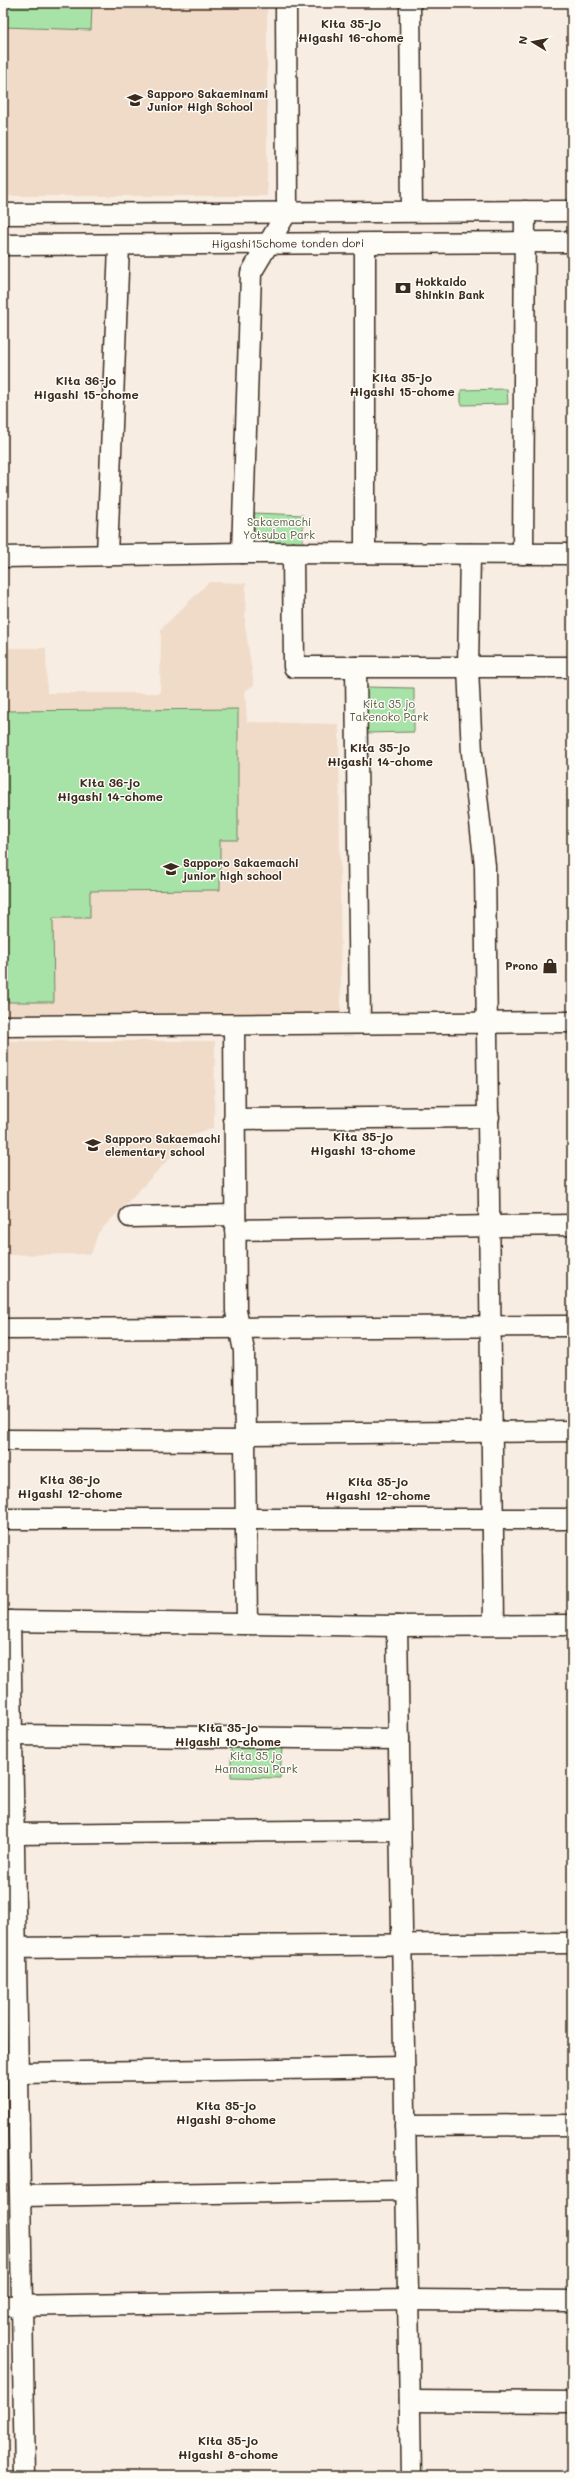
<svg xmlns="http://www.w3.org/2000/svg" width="575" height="2479" viewBox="0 0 575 2479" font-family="Mali,sans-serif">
<rect width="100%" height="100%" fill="#f7ede2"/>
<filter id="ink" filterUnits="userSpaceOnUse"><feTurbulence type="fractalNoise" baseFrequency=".025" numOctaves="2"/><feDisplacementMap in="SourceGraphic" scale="8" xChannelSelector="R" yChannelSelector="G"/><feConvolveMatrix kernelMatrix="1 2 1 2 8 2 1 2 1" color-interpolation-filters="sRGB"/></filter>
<g filter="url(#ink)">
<g fill="#f0dbc9">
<rect x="3" y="3" width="264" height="193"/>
<polygon points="209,582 246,583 245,625 254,685 245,691 247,722 339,724 341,1014 3,1015 3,648 46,648 47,693 160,693 161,629"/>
<polygon points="3,1041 215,1041 214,1127 192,1135 98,1233 91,1254 3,1255"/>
</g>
<g fill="#a7e2a7" stroke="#718662">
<polygon points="3,3 160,3 160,7 92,6 91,30 4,27"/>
<polygon points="507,389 508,404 461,405 461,390"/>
<polygon points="254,513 303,515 303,544 266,542 254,533"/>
<polygon points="364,687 414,688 414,732 364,733"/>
<polygon points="238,709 238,840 220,840 220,890 90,891 90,918 53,918 54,1002 3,1002 3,711"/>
<polygon points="231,1747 282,1748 280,1778 231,1777"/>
</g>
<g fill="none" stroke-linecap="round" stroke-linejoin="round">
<defs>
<g id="minor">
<polyline points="410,3 412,211"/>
<polyline points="3,214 572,211"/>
<path id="s1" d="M3 245 572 242"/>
<polyline points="242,553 251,273 287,212 286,3"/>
<polyline points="293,553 294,667 356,667 360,1022"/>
<polyline points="365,553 365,244"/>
<polyline points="470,554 468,668 472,753 485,866 494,1623"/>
<polyline points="523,554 525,211"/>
<polyline points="107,555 119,245"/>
<polyline points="3,557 242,553 572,554"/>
<polyline points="356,667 572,667"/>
<polyline points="234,1025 236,1311 244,1351 247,1624"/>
<polyline points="3,1026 572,1022"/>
<polyline points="234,1119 489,1117"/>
<polyline points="130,1217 235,1215"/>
<polyline points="235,1230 572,1225"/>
<polyline points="3,1329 572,1326"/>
<polyline points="245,1434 572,1431"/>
<polyline points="3,1440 245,1441"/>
<polyline points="3,1519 572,1519"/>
<polyline points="3,1621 397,1626 572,1625"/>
<polyline points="10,1621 25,2476"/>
<polyline points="397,1626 411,2476"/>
<polyline points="12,1735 399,1739"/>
<polyline points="14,1834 400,1830"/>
<polyline points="3,1948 572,1943"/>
<polyline points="19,2073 404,2067"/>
<polyline points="405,2126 572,2125"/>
<polyline points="21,2196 406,2190"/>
<polyline points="3,2306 409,2300 572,2301"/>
<polyline points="410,2401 572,2402"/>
</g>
</defs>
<use href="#minor" stroke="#3b2a1e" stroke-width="23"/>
<use href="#minor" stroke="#fdfcf7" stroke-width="20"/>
</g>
</g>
<defs>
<symbol id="school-bare" viewBox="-9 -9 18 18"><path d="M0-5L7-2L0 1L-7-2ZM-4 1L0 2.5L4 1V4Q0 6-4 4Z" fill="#3b2a1e" stroke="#fdfcf7" stroke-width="2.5" paint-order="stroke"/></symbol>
<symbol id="bank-bare" viewBox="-9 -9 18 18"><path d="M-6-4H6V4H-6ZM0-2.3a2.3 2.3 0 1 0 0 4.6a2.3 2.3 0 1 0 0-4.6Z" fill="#3b2a1e" stroke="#fdfcf7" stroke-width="2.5" paint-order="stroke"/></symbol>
<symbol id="shop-bare" viewBox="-9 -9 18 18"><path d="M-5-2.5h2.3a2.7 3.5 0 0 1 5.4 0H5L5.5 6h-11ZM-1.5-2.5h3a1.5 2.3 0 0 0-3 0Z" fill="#3b2a1e" stroke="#fdfcf7" stroke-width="2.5" paint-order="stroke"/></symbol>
</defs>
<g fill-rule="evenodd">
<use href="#school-bare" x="124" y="89" width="22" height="22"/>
<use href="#bank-bare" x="392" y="277" width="22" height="22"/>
<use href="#school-bare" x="160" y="858" width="22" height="22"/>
<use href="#shop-bare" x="539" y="955" width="22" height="22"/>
<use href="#school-bare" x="82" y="1134" width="22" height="22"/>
</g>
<g text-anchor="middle" stroke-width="3" stroke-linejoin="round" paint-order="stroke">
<g font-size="11" font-weight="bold" fill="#3b2a1e" stroke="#fdfcf7" text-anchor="start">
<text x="147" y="98">Sapporo Sakaeminami<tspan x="147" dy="13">Junior High School</tspan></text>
<text x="415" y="286">Hokkaido<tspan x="415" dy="13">Shinkin Bank</tspan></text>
<text x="183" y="867">Sapporo Sakaemachi<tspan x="183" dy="13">junior high school</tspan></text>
<text x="538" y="970" text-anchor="end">Prono</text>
<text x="105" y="1143">Sapporo Sakaemachi<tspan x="105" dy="13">elementary school</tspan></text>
</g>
<g font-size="11" fill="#3b2a1e" stroke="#fdfcf7">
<text dy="4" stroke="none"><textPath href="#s1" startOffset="285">Higashi15chome tonden dori</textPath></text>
</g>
<g font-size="11" fill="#565840" stroke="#fdfcf7">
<text x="279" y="526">Sakaemachi<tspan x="279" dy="13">Yotsuba Park</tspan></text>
<text x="389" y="708">Kita 35 jo<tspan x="389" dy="13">Takenoko Park</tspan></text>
<text x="256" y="1760">Kita 35 jo<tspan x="256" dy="13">Hamanasu Park</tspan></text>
</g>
<g font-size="12" font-weight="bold" fill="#3b2a1e" stroke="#fdfcf7">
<text x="351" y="28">Kita 35-jo<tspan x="351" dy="14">Higashi 16-chome</tspan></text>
<text x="402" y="382">Kita 35-jo<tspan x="402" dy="14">Higashi 15-chome</tspan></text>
<text x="86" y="385">Kita 36-jo<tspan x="86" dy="14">Higashi 15-chome</tspan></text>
<text x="380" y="752">Kita 35-jo<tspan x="380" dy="14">Higashi 14-chome</tspan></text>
<text x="110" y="787">Kita 36-jo<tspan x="110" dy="14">Higashi 14-chome</tspan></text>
<text x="363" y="1141">Kita 35-jo<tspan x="363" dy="14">Higashi 13-chome</tspan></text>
<text x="70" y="1484">Kita 36-jo<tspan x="70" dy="14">Higashi 12-chome</tspan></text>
<text x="378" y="1486">Kita 35-jo<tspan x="378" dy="14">Higashi 12-chome</tspan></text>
<text x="228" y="1732">Kita 35-jo<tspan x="228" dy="14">Higashi 10-chome</tspan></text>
<text x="226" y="2110">Kita 35-jo<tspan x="226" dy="14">Higashi 9-chome</tspan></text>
<text x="228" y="2445">Kita 35-jo<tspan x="228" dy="14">Higashi 8-chome</tspan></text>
</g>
</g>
<rect width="575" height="2479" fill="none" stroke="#fdfcf7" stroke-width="16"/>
<rect x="8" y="8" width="559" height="2463" fill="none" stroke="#3b2a1e" stroke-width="1.5" filter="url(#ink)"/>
<g transform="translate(533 42) rotate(280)" stroke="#fdfcf7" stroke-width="3" paint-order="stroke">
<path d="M0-3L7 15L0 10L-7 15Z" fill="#3b2a1e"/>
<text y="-6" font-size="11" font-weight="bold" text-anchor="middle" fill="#3b2a1e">N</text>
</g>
</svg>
